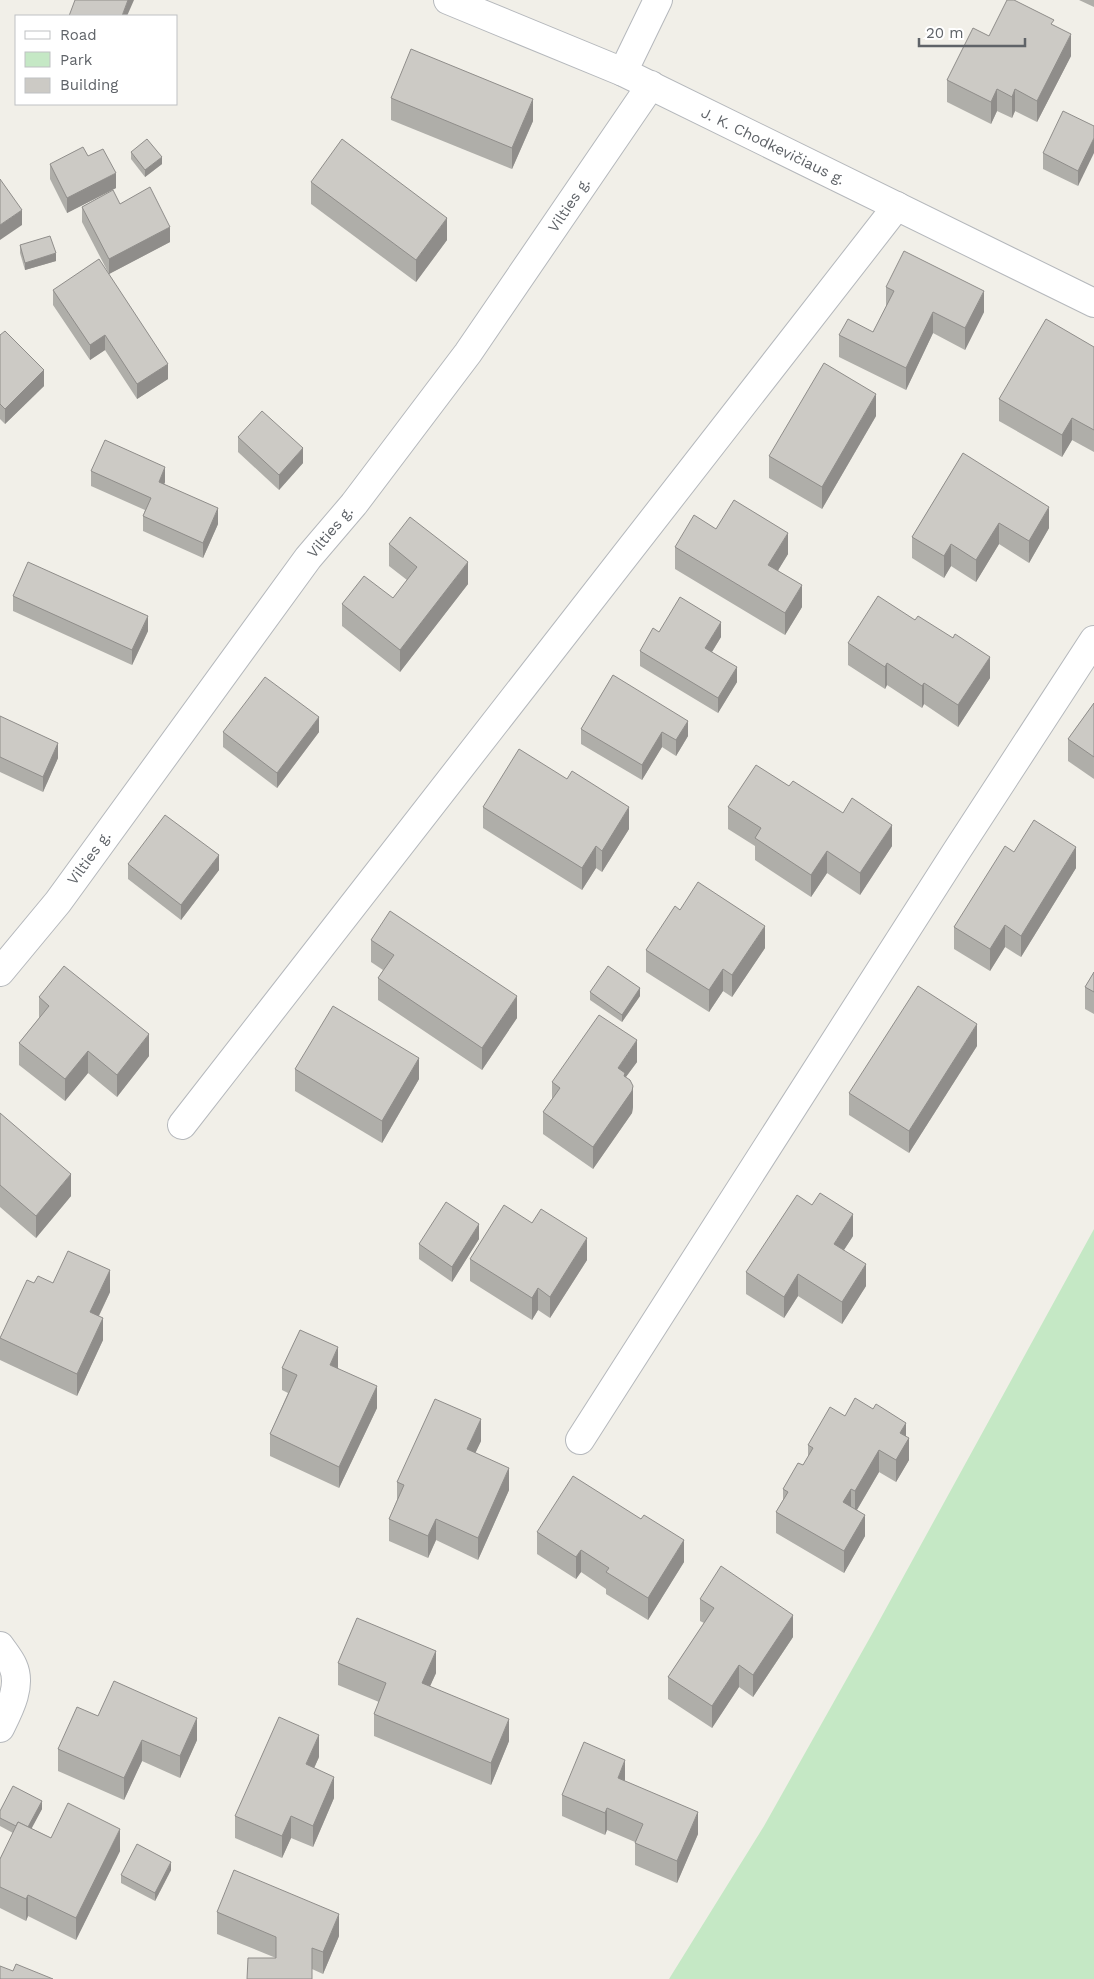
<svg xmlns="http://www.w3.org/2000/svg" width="1094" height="1979" viewBox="0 0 1094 1979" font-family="'Work Sans',sans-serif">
<rect width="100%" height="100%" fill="#f1efe8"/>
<polygon fill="#c5e8c5" points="1094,1229 1094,1979 669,1979 764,1826 872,1634"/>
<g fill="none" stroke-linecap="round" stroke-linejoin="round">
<defs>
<g id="street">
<polyline points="448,0 623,72 1094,303"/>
<polyline points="623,72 658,0"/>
<polyline points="0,972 58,902 308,558 354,504 468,353 651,85"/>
<polyline points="182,1125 897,206"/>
<polyline points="580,1440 956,852 1094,640"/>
<path d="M0 1646C4 1652 10 1659 13 1666 22 1686 9 1710 0 1728"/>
</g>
</defs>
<use href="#street" stroke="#b5b8bc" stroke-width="30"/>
<use href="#street" stroke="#fff" stroke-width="28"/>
</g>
<g fill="#afaea9">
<polygon points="1079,0 1094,0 1094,7"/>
<polygon points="1054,25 1071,56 1037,122 1015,111 1012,118 997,111 991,124 947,102 947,80 989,36"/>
<polygon points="391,98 533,121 512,169 391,120"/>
<polygon points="1094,126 1078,186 1043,169 1043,153"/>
<polygon points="131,152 162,164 145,177 131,159"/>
<polygon points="50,164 116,188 67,213 50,179"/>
<polygon points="311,182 447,240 416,282 311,204"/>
<polygon points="120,204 170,242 109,274 82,222 82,207"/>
<polygon points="20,245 56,261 25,270 20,253"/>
<polygon points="886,287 984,312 965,350 933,333 906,390 839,357 839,335 873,332 886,307"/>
<polygon points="53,290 168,379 137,399 105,350 90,360 53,305"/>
<polygon points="0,335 44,386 5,424 0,419"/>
<polygon points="1094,347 1094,452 1072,440 1062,457 999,421 999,399"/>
<polygon points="876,416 822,509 769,478 769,456"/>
<polygon points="238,437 303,463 279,490 238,452"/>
<polygon points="963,453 1049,528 1029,563 999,544 976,582 951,566 944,578 912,558 912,537"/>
<polygon points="91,471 165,482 164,484 218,524 203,558 143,531 143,516 145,510 91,486"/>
<polygon points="716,529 788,554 778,570 802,607 785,635 675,569 675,547"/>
<polygon points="389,544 468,584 400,672 342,626 342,604 393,598 407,580 389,566"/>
<polygon points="13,596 148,631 132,665 13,611"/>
<polygon points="659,632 721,637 712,652 737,682 718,713 640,666 640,651"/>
<polygon points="848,643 990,678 958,727 924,704 922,708 887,685 885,689 848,665"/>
<polygon points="613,675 688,736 676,756 662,747 642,780 581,744 581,729"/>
<polygon points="1094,703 1094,779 1068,761 1068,739"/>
<polygon points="0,716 58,758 43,792 0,772"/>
<polygon points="223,732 319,732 277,788 223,747"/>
<polygon points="567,779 629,829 602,872 596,868 582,890 483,828 483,807"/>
<polygon points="789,786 892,846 860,895 827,873 811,897 755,860 755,846 728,829 728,807"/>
<polygon points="1014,852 1076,868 1021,957 1005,947 990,971 954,949 954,927"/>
<polygon points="128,864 219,870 181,920 128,879"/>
<polygon points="680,910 765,948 732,997 723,991 709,1012 646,972 646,950"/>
<polygon points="371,940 517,1018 482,1070 378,1000 378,978 383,970 371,962"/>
<polygon points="1094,972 1094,1014 1085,1009 1085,987"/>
<polygon points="590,992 640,996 622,1022 590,1000"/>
<polygon points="39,997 149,1056 117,1097 88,1073 65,1101 19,1065 19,1043 39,1018"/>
<polygon points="977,1046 909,1153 849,1115 849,1093"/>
<polygon points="637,1062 626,1077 633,1107 632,1113 593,1169 543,1134 543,1112 552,1099 552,1082"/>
<polygon points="295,1069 419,1079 382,1143 295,1091"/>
<polygon points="0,1113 71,1196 36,1238 0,1207"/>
<polygon points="853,1236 844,1250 866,1286 842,1324 798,1296 784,1318 746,1294 746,1272"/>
<polygon points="479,1239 452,1282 419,1259 419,1244"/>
<polygon points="470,1259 587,1260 550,1318 538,1310 532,1320 470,1281"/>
<polygon points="34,1283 53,1283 110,1292 99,1316 103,1340 77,1396 0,1360 0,1338"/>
<polygon points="282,1368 338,1368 377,1408 339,1488 270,1456 270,1434 288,1393 282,1390"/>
<polygon points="845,1416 906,1437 909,1460 896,1482 879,1472 857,1510 865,1536 844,1573 776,1533 776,1512 783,1500 783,1489 803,1465 808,1457 808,1445"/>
<polygon points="481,1441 475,1453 509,1490 478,1560 436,1540 428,1558 389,1541 389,1519 397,1500 397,1482"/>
<polygon points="537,1532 684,1562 648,1620 606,1594 606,1589 581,1572 576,1579 537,1554"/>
<polygon points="700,1599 793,1637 753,1697 739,1687 712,1728 668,1699 668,1677 704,1623 700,1621"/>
<polygon points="338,1663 436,1673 430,1686 509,1741 491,1785 374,1736 374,1714 379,1702 338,1685"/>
<polygon points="98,1716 197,1740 180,1778 142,1761 124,1800 58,1771 58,1749"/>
<polygon points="319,1757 314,1768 334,1798 313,1847 291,1838 282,1858 235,1838 235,1816"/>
<polygon points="625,1781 698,1834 677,1883 635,1865 635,1842 607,1830 605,1835 562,1816 562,1795"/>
<polygon points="42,1809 31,1828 51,1838 120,1851 76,1940 28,1916 26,1921 0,1908 0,1859 13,1833 0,1826 0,1811"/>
<polygon points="171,1870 155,1901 121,1883 121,1875"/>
<polygon points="217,1912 339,1936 323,1974 312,1969 276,1958 217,1934"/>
</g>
<g fill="#8f8d8a">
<polygon points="128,0 134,0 127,16 122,16"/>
<polygon points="1071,34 1071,56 1037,122 1037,101"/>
<polygon points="997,89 997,111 991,124 991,102"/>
<polygon points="1015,89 1015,111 1012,118 1012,97"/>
<polygon points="533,99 533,121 512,169 512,148"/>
<polygon points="1094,138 1094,153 1078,186 1078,171"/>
<polygon points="162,157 162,164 145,177 145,170"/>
<polygon points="116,173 116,188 67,213 67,198"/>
<polygon points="22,210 22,225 0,240 0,225"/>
<polygon points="447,218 447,240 416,282 416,260"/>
<polygon points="170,227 170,242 109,274 109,259"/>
<polygon points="56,253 56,261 25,270 25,263"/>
<polygon points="984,291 984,312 965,350 965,328"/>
<polygon points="933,312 933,333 906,390 906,368"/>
<polygon points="105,335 105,350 90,360 90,345"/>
<polygon points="168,364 168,379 137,399 137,384"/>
<polygon points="44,370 44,386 5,424 5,409"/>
<polygon points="876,394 876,416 822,509 822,487"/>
<polygon points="1072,418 1072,440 1062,457 1062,435"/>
<polygon points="303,448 303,463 279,490 279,475"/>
<polygon points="165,467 165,482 159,497 159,482"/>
<polygon points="1049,507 1049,528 1029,563 1029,541"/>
<polygon points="218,508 218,524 203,558 203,543"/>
<polygon points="999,523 999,544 976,582 976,560"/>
<polygon points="788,533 788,554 768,587 768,565"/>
<polygon points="951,544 951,566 944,578 944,556"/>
<polygon points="468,562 468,584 400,672 400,650"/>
<polygon points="802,585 802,607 785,635 785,613"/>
<polygon points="148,616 148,631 132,665 132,650"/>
<polygon points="721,622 721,637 705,663 705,648"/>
<polygon points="990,657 990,678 958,727 958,705"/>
<polygon points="887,663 887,685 885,689 885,667"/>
<polygon points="737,667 737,682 718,713 718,698"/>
<polygon points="924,683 924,704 922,708 922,686"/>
<polygon points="319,717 319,732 277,788 277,773"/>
<polygon points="688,721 688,736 676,756 676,740"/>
<polygon points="662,732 662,747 642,780 642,765"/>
<polygon points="58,743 58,758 43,792 43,777"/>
<polygon points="629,807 629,829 602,872 602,851"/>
<polygon points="892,825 892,846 860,895 860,873"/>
<polygon points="596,846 596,868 582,890 582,868"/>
<polygon points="1076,847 1076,868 1021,957 1021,936"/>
<polygon points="827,851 827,873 811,897 811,875"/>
<polygon points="219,855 219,870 181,920 181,905"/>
<polygon points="1005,925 1005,947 990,971 990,949"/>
<polygon points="765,926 765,948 732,997 732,975"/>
<polygon points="723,969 723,991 709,1012 709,990"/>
<polygon points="640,988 640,996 622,1022 622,1015"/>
<polygon points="517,996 517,1018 482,1070 482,1048"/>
<polygon points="977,1024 977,1046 909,1153 909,1131"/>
<polygon points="149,1034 149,1056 117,1097 117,1075"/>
<polygon points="637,1040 637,1062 625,1078 618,1068"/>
<polygon points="88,1051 88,1073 65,1101 65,1079"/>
<polygon points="419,1058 419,1079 382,1143 382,1121"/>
<polygon points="633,1086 633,1107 632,1113 593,1169 593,1147"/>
<polygon points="71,1174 71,1196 36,1238 36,1216"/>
<polygon points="853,1214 853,1236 834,1265 834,1244"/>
<polygon points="479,1224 479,1239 452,1282 452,1267"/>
<polygon points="587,1238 587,1260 550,1318 550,1297"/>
<polygon points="866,1264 866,1286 842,1324 842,1302"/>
<polygon points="110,1270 110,1292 90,1334 90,1312"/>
<polygon points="798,1274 798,1296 784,1318 784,1297"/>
<polygon points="538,1288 538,1310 532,1320 532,1298"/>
<polygon points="103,1318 103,1340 77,1396 77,1374"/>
<polygon points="338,1347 338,1369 330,1365"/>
<polygon points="377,1386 377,1408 339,1488 339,1467"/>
<polygon points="481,1419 481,1441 467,1471 467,1449"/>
<polygon points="906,1423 906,1442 909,1438 909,1460 896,1482 896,1460 900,1433"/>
<polygon points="879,1450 879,1472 855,1513 855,1491"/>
<polygon points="509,1468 509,1490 478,1560 478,1538"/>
<polygon points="851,1489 851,1511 843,1502"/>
<polygon points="865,1515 865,1536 844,1573 844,1551"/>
<polygon points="436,1519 436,1540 428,1558 428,1536"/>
<polygon points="684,1540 684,1562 648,1620 648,1598"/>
<polygon points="581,1550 581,1572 576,1579 576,1557"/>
<polygon points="793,1615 793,1637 753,1697 753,1675"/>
<polygon points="436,1651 436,1673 422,1704 422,1683"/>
<polygon points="739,1665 739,1687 712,1728 712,1706"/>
<polygon points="197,1718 197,1740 180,1778 180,1756"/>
<polygon points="509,1719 509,1741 491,1785 491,1763"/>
<polygon points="319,1735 319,1757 306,1786 306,1764"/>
<polygon points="142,1740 142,1761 124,1800 124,1778"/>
<polygon points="625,1760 625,1782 618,1778"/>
<polygon points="334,1777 334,1798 313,1847 313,1826"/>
<polygon points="42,1801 42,1809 26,1839 26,1831"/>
<polygon points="607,1808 607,1830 605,1835 605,1813"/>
<polygon points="698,1812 698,1834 677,1883 677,1861"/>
<polygon points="291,1816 291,1838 282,1858 282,1836"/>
<polygon points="120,1829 120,1851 76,1940 76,1918"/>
<polygon points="171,1862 171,1870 155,1901 155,1893"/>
<polygon points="28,1895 28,1916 26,1921 26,1899"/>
<polygon points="339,1914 339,1936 323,1974 323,1952"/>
</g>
<g fill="#cccac5" stroke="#8f8d8a">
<polygon points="75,0 128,0 122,16 69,16"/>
<polygon points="1007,0 1014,0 1054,20 1051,24 1071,34 1037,101 1015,89 1012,97 997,89 991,102 947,80 973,28 989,36"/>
<polygon points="411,49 533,99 512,148 391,98"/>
<polygon points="1063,111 1094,126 1094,138 1078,171 1043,153"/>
<polygon points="147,139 162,157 145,170 131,152"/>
<polygon points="342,139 447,218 416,260 311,182"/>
<polygon points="83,147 88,156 103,149 116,173 67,198 50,164"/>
<polygon points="0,179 22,210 0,225"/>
<polygon points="150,187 170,227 109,259 82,207 113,190 120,204"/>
<polygon points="50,236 56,253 25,263 20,245"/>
<polygon points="904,251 984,291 965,328 933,312 906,368 839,335 848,319 873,332 894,291 886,287"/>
<polygon points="99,259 168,364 137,384 105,335 90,345 53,290"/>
<polygon points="1046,319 1094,347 1094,430 1072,418 1062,435 999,399"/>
<polygon points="5,331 44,370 5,409 0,404 0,335"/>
<polygon points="824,363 876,394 822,487 769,456"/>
<polygon points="262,411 303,448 279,475 238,437"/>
<polygon points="105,440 165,467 159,482 218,508 203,543 143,516 151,498 91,471"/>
<polygon points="963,453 1049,507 1029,541 999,523 976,560 951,544 944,556 912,537"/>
<polygon points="734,500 788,533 768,565 802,585 785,613 675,547 694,515 716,529"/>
<polygon points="410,517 468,562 400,650 342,604 364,576 393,598 417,567 389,544"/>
<polygon points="28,562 148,616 132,650 13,596"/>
<polygon points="878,596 915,620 918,616 953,638 955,634 990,657 958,705 924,683 922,686 887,663 885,667 848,643"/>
<polygon points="680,597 721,622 705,648 737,667 718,698 640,651 653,628 659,632"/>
<polygon points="613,675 688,721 676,740 662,732 642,765 581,729"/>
<polygon points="265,677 319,717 277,773 223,732"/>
<polygon points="1094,703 1094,757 1068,739"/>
<polygon points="0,716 58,743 43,777 0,757"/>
<polygon points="519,749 567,779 572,771 629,807 602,851 596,846 582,868 483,807"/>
<polygon points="756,765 789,786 793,781 843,813 852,798 892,825 860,873 827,851 811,875 755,838 761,828 728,807"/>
<polygon points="165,815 219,855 181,905 128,864"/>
<polygon points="1034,820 1076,847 1021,936 1005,925 990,949 954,927 1005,846 1014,852"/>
<polygon points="698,882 765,926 732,975 723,969 709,990 646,950 675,906 680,910"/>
<polygon points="390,911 517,996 482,1048 378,978 394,955 371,940"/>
<polygon points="64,966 149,1034 117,1075 88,1051 65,1079 19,1043 49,1006 39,997"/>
<polygon points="608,966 640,988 622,1015 590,992"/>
<polygon points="1094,972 1094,992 1085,987"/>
<polygon points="918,986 977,1024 909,1131 849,1093"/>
<polygon points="333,1006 419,1058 382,1121 295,1069"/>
<polygon points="599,1015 637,1040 618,1068 625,1073 624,1076 630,1080 633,1086 632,1091 593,1147 543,1112 560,1088 552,1082"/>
<polygon points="0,1113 71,1174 36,1216 0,1185"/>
<polygon points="820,1193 853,1214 834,1244 866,1264 842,1302 798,1274 784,1297 746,1272 797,1195 812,1205"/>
<polygon points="446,1202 479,1224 452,1267 419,1244"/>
<polygon points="504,1205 532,1223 541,1209 587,1238 550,1297 538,1288 532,1298 470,1259"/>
<polygon points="68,1251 110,1270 90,1312 103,1318 77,1374 0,1338 27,1280 34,1283 38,1276 53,1283"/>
<polygon points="300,1330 338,1347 330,1365 377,1386 339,1467 270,1434 297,1375 282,1368"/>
<polygon points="855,1398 873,1409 876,1404 906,1423 900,1433 909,1438 896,1460 879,1450 855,1491 851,1489 843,1502 865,1515 844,1551 776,1512 788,1492 783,1489 798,1463 803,1465 813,1448 808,1445 830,1407 845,1416"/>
<polygon points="435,1399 481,1419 467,1449 509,1468 478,1538 436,1519 428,1536 389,1519 404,1485 397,1482"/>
<polygon points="573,1476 641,1519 644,1515 684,1540 648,1598 606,1572 609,1568 581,1550 576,1557 537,1532"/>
<polygon points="721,1566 793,1615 753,1675 739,1665 712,1706 668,1677 714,1608 700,1599"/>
<polygon points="357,1618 436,1651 422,1683 509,1719 491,1763 374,1714 386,1683 338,1663"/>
<polygon points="114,1681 197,1718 180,1756 142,1740 124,1778 58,1749 77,1707 98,1716"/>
<polygon points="279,1717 319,1735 306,1764 334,1777 313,1826 291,1816 282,1836 235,1816"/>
<polygon points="584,1742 625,1760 618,1778 698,1812 677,1861 635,1843 643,1824 607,1808 605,1813 562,1795"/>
<polygon points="13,1786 42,1801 28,1827 18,1822 16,1826 0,1818 0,1811"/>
<polygon points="68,1803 120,1829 76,1918 28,1895 26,1899 0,1887 0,1859 18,1822 51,1838"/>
<polygon points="137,1844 171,1862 155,1893 121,1875"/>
<polygon points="234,1870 339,1914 323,1952 312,1948 312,1979 247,1979 248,1958 276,1958 276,1937 217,1912"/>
<polygon points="16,1964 53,1979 0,1979 0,1966 13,1971"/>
</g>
<g text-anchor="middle" stroke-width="4" stroke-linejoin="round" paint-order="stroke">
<g font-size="15" fill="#5f6368" stroke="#fff">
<text transform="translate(773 146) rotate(26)" y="5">J. K. Chodkevičiaus g.</text>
<text transform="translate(569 205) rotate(-56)" y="5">Vilties g.</text>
<text transform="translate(330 532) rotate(-50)" y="5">Vilties g.</text>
<text transform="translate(89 858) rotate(-54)" y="5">Vilties g.</text>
</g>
</g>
<rect x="15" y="15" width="162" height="90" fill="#ffffff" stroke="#bfc1c3"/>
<rect x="25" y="31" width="25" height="8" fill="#ffffff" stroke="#bfc1c3"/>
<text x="60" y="40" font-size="15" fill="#5f6368">Road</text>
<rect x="25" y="52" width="25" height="15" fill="#c5e8c5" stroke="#bfc1c3"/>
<text x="60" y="65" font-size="15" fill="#5f6368">Park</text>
<rect x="25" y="78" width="25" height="15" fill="#cccac5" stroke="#bfc1c3"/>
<text x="60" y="90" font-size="15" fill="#5f6368">Building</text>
<path d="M919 38v8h106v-8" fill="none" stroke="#5f6368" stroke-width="2.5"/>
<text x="926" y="38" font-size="15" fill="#5f6368" stroke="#ffffff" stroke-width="4" paint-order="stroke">20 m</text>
</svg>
